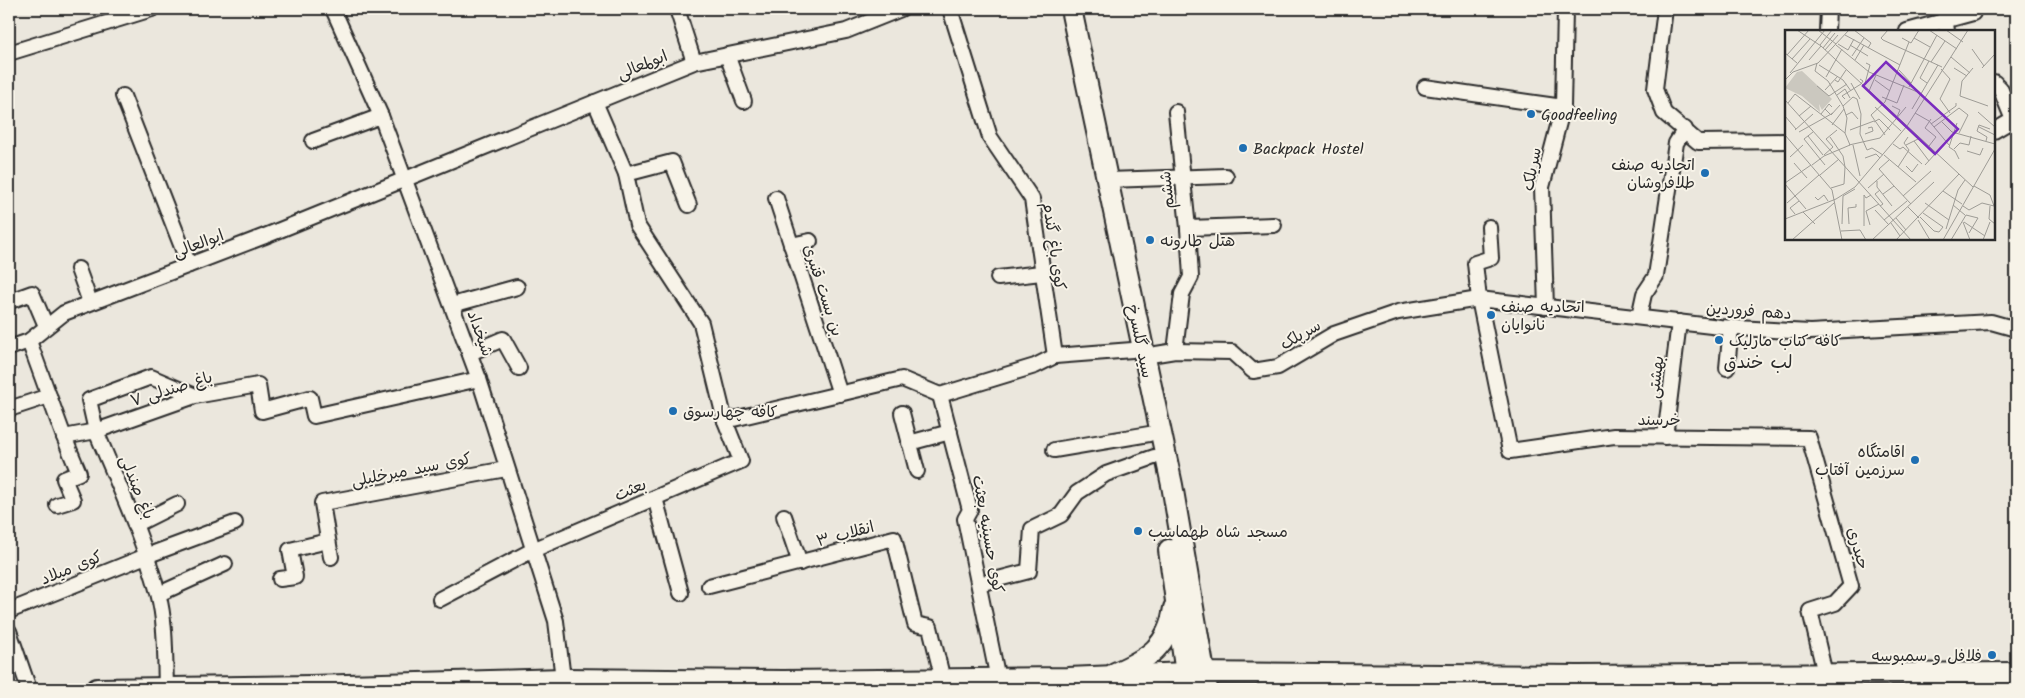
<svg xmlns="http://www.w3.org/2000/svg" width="2025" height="698" viewBox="0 0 2025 698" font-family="Kalam,'Playpen Sans Arabic',sans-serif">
<rect width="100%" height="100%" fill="#ebe7dd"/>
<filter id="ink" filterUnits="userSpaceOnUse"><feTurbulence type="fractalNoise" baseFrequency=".02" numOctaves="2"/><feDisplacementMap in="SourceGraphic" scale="10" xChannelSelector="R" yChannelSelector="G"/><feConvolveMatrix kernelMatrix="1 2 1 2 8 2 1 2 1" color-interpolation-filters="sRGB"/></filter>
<g filter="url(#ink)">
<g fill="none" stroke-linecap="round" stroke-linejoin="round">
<defs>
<g id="street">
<polyline points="333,9 381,116 479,379 556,621 563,679 562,689"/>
<polyline points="677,9 694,62"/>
<polyline points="950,9 990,137 1032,199 1055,356"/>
<polyline points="1665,9 1655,89 1664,113 1698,142 1786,141"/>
<polyline points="1944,9 1947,31"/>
<polyline points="1827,31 1828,9"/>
<polyline points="1907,31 1973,13"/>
<polyline points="9,53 152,9"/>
<polyline points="727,55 744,101"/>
<polyline points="1994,82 2000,88 2016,127"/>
<polyline points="1425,87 1563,107"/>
<polyline points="123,96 189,265"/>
<polyline points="1994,131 2016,118"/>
<polyline points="313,141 381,116"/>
<polyline points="626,174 672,162 689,205"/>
<polyline points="1108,180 1226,176"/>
<polyline points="776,198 840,394"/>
<polyline points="1489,227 1491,258 1475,263 1479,299 1510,451 1614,436 1809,438 1851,586 1835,603 1810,611 1825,674"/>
<polyline points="1188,228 1274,225"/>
<polyline points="791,245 810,241"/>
<polyline points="78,269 90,302"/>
<polyline points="998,278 1041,273"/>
<polyline points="9,298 10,301 32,293 46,326"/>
<polyline points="452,305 517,287"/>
<polyline points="1546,307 1542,187 1563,107 1565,9"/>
<polyline points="1639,317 1644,294 1656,276 1676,143 1685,129"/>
<path d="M29 341 64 437 96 431C118 484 143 537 158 593 166 623 165 657 166 688"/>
<polyline points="9,348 29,341 64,313 265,236 694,62 846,31 901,9"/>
<polyline points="1175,351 1182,294 1191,277 1188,228 1176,112"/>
<polyline points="470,353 503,339 519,368"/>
<polyline points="1144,356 1175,351 1232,352 1253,371 1278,367 1334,334 1398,312 1479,299 1720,327 1810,332 1991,322 2016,329"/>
<polyline points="1727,368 1731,327"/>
<polyline points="940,395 970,510 965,519 1000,689"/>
<polyline points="195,396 151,377 89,400 96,431 195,396 258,385 262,411 310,398 314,416 479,379"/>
<polyline points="9,409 49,396"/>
<polyline points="902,413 917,471"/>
<polyline points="725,421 902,379 940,395 1035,366 1055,356 1132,350"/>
<polyline points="1665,437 1679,322"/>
<polyline points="909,443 950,432"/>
<polyline points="1054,450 1149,434"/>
<polyline points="655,498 681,593"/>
<polyline points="57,505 73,500 64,479 79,473 64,437"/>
<polyline points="784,516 800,563"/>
<polyline points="135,525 177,504"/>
<polyline points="331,557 322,503 506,469"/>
<polyline points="280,579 295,577 290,550 328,541"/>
<polyline points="979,584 1029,571 1032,529 1061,515 1077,493 1106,474 1154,457"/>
<polyline points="709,586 894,538 915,624 930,627 943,680"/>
<polyline points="159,594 225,564"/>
<polyline points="440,599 533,550 741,461 725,421 701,323 637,225 626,174 595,102"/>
<polyline points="9,611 146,556 235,523"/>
<polyline points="9,631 29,689"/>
</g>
<g id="secondary">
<polyline points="1071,9 1172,485 1207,689"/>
<polyline points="1169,550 1188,689"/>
<path d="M1115 673C1149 658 1168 647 1174 608"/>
<polyline points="97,689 311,686 563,679 783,681 1068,678 1186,673 1578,676 2016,673"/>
</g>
</defs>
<use href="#street" stroke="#2b2b2b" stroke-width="18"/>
<use href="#secondary" stroke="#2b2b2b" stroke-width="24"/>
<use href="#street" stroke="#f7f3e8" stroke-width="14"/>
<use href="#secondary" stroke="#f7f3e8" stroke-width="20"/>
</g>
</g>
<g fill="#1f6fb2" stroke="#f7f3e8" stroke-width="2">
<circle cx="1531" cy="114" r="5"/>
<circle cx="1243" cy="148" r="5"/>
<circle cx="1705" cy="173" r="5"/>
<circle cx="1150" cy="240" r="5"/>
<circle cx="1491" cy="315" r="5"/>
<circle cx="1719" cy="340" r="5"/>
<circle cx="673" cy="411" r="5"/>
<circle cx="1915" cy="460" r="5"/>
<circle cx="1138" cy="531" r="5"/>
<circle cx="1992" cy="655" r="5"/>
</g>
<g text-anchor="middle" stroke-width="4" stroke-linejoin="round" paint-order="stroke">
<g font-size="16" fill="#2b2b2b" stroke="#f7f3e8">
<text transform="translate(642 64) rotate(-22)" y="6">ابولمعالی</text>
<text transform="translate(1531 169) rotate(-79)" y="6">سریلک</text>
<text transform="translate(1166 190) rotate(-96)" y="6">ششم</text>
<text transform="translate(198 243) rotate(-21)" y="6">ابوالعالی</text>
<text transform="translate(1055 246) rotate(82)" y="6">کوی باغ گندم</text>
<text transform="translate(824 290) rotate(72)" y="6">بن بست قنبری</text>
<text transform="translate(1749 310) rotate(4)" y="6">دهم فروردین</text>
<text transform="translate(481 333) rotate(70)" y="6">شیخداد</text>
<text transform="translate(1300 334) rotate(-30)" y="6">سرپلک</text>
<text transform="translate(1141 341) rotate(78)" y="6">سید گلسرخ</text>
<text transform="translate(1655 377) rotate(-83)" y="6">بهشتی</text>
<text transform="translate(171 388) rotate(-17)" y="6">باغ صندلی ۷</text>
<text x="1659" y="425">خرسند</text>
<text transform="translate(411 469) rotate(-11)" y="6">کوی سید میرخلیلی</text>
<text transform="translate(138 487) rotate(68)" y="6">باغ صندلی</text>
<text transform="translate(630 489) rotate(-23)" y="6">بعثت</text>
<text transform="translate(845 533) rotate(-15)" y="6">انقلاب ۳</text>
<text transform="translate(989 534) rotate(80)" y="6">کوی حسینیه بعثت</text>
<text transform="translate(1859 548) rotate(74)" y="6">حیدری</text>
<text transform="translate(71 567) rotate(-22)" y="6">کوی میلاد</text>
</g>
<g font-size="16" fill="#2b2b2b" stroke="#f7f3e8" text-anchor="start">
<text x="1541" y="120">Goodfeeling</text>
<text x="1253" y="154">Backpack Hostel</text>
<text x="1695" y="170" text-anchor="end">اتحادیه صنف<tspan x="1695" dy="18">طلافروشان</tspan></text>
<text x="1160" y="246">هتل طارونه</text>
<text x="1501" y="312">اتحادیه صنف<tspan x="1501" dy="18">نانوایان</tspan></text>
<text x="1729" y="346">کافه کتاب مارلیک</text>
<text x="683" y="417">کافه چهارسوق</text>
<text x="1905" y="457" text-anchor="end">اقامتگاه<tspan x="1905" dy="18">سرزمین آفتاب</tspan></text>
<text x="1148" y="537">مسجد شاه طهماسب</text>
<text x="1982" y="661" text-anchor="end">فلافل و سمبوسه</text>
</g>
<g font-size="18" fill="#2b2b2b" stroke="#f7f3e8">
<text x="1758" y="368">لب خندق</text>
</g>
</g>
<g transform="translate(1785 30)">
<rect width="210" height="210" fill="#ebe7dd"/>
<path d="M17 41 47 69 37 80 34 74 35 82 17 66 0 58 12 42Z" fill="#cbc8bf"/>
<path fill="none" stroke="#9e9c96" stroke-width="1" d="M12 0 36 16 188 157M33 0 51 14M69 0 86 13 83 18M103 0 96 8 98 10 157 37M144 0 172 19M161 0 178 12M60 5 115 35M117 8 126 13 134 0M129 8 145 17M53 14 63 20 69 9M35 15 47 0M51 15 84 42 135 63M65 15 83 26M38 18 50 3M187 19 199 36M40 20 53 5M0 23 12 33M2 25 24 0M67 26 79 8M166 27 185 43M7 29 25 9M24 30 36 16M70 30 79 15M146 32 160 11M32 33 30 41 43 51 58 76 68 67 72 69M34 35 58 50 66 61M169 38 182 46M188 38 177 51 175 66 203 76M197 38 210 24M156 39 165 49 155 69 165 83M114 40 126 53M5 43 40 0M41 47 57 19M0 50 8 42 33 33 64 0M50 50 53 52 61 40M90 50 105 61M66 53 75 69M142 53 135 48 144 31M32 56 44 66 62 54M79 57 85 35 81 33M124 57 152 5M40 60 53 46M84 61 91 45M52 65 60 59 65 68M97 67 112 73 119 55M60 69 57 66 76 54 78 51 75 49M72 69 76 84 75 104 82 120 87 118 98 125M0 70 126 210M3 73 10 64 60 103 65 115 39 126 27 135M58 76 62 88 60 103M107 76 115 80 112 87M90 77 116 101M40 79 46 85 55 75M127 79 153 35M193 82 210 97M130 83 144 91 164 115M36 84 44 74 47 77M61 85 67 82 73 89M0 86 11 99M14 86 26 76M89 92 94 89 105 100M157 92 167 102 210 114M172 93 164 117 170 121 174 129M146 94 171 76V73M47 95 59 79M149 97 174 78 183 85 174 103M194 97 210 105M10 100 28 84M65 100 89 91M14 102 48 83M28 102 19 109 40 135M80 104 88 101 87 97 83 98M0 105 47 160 57 210M100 105 86 85 100 72 124 12M23 106 38 125M45 107 58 126 60 137 59 154 46 158M129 111 144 131M201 111 202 107 192 101 194 95 205 99M108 114 115 119 118 117 137 134M64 115 95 108 121 77M68 115 75 146M121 115 135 108M144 116 151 107 140 98 146 89M169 119 175 113 184 115 186 106M182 121 195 125 198 118M39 125 48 117 41 109 52 100M99 125 131 152M5 127 18 115M80 128 91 124 95 128M9 133 22 148M140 135 151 123M121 136 127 142 133 134M113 137 124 120 119 113 123 107M35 145 54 129M92 151V157L107 176M0 153 26 135M0 154 21 179M109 156 126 174M83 158 99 144M95 160 90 164 98 174 95 176M158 161 177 174M98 164 109 156 94 139 104 130M118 166 146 141M30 167 33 170 39 165 43 171M2 173 34 145M140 173 164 190M168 175 180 185M178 176 184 180 197 173 209 176 205 165 189 156M205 176 204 189 210 194M123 177 134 188M90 180 104 195M18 182 30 194M138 183 158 197M10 184 5 178 14 171M135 187 149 201 154 202 158 197M111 188 121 200M0 189 51 169 70 157 122 96 183 0M99 190 122 171M133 190 145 210M178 192 185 210M179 192 200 206M106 193 115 206M57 194 58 166 70 159M64 194 63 178 71 177V174M85 195 81 181 94 174M79 196V165L81 168 86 165M161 199 173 160 180 150M56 201 75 200 81 210M184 203 193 188M7 210 49 173M87 210 149 152M111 210 174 144M158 210 210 119M166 210 181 185 193 188M198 210 205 192"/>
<path fill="#7b2cbf" fill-opacity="0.15" stroke="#7b2cbf" stroke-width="2.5" d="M101 32 173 99 150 124 78 56Z"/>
<rect width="210" height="210" fill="none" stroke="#2b2b2b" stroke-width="2.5"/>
</g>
<rect width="2025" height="698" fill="none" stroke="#f7f3e8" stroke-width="30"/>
<rect x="15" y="15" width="1995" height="668" fill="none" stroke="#2b2b2b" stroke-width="2" filter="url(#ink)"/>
</svg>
